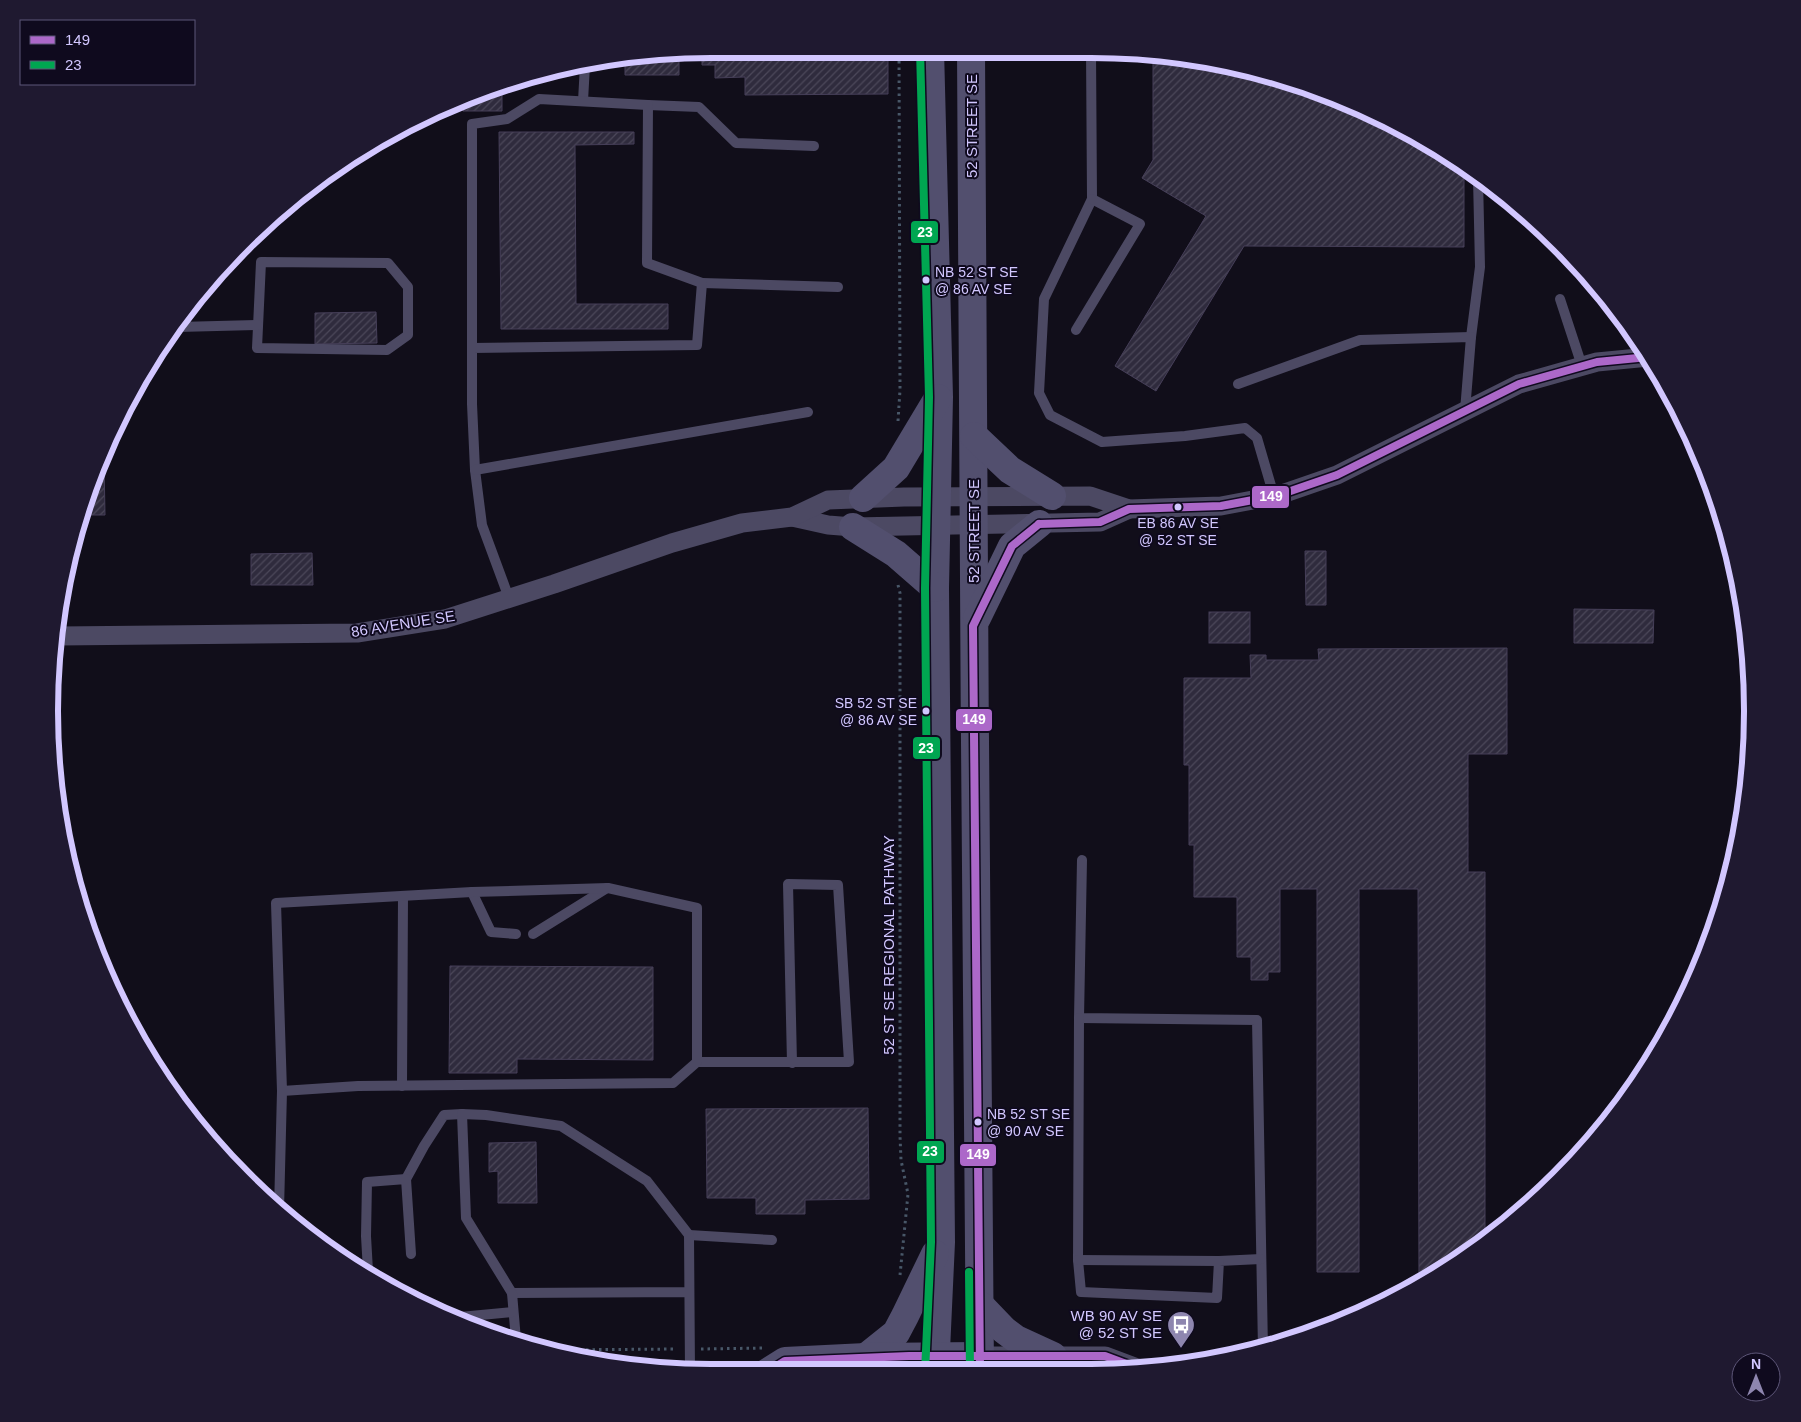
<svg xmlns="http://www.w3.org/2000/svg" width="1801" height="1422" viewBox="0 0 1801 1422" font-family="Arial,sans-serif">
<defs>
<pattern id="building-hatch" width="6" height="6" patternUnits="userSpaceOnUse" patternTransform="scale(1.25)"><rect width="6" height="6" fill="#2f2b3d"/><path d="M-1 1l2-2M0 6l6-6M5 7l2-2" fill="none" stroke="#4c485a"/></pattern>
</defs>
<rect width="100%" height="100%" fill="#110e1a"/>
<g fill="url(#building-hatch)" stroke="#463f59">
<polygon points="711,49 888,49 888,94 745,95 745,77 715,78 715,65 702,65 702,50"/>
<polygon points="679,53 679,75 625,75 625,60"/>
<polygon points="1153,54 1303,84 1421,137 1464,168 1464,247 1244,246 1156,391 1115,366 1206,216 1142,178 1153,160"/>
<polygon points="502,87 502,111 463,111 463,103"/>
<polygon points="499,132 634,132 634,144 575,145 576,304 668,304 668,329 501,329"/>
<polygon points="376,312 377,343 315,344 315,313"/>
<polygon points="104,460 105,515 82,515"/>
<polygon points="1305,551 1326,551 1326,605 1306,605"/>
<polygon points="312,553 313,585 251,585 251,554"/>
<polygon points="1574,609 1654,610 1653,643 1574,643"/>
<rect x="1209" y="612" width="41" height="31"/>
<polygon points="1507,648 1507,754 1468,754 1468,872 1485,872 1485,1239 1425,1281 1419,1281 1418,889 1359,889 1359,1272 1317,1272 1317,889 1280,889 1280,972 1268,972 1268,980 1251,980 1251,957 1237,957 1237,897 1194,897 1194,845 1189,845 1189,765 1184,765 1184,678 1251,678 1250,655 1266,655 1266,660 1319,660 1318,649"/>
<polygon points="450,966 653,967 653,1060 517,1059 517,1073 449,1073"/>
<polygon points="868,1108 869,1199 805,1200 805,1214 756,1214 756,1198 707,1198 706,1109"/>
<polygon points="1598,1124 1607,1124 1598,1133"/>
<polygon points="536,1142 537,1203 498,1203 498,1171 489,1172 489,1143"/>
</g>
<g fill="none" stroke-linecap="round" stroke-linejoin="round">
<g stroke="#485768" stroke-width="3" stroke-dasharray="2.5 4" stroke-linecap="butt">
<polyline points="898,421 900,390 899,49"/>
<polyline points="898,585 900,593 900,1136 901,1160 908,1194 900,1275"/>
<polyline points="701,1349 764,1348"/>
<polyline points="547,1350 677,1349"/>
</g>
<g stroke="#4c4963" stroke-width="10">
<polyline points="1091,50 1092,199 1044,299 1039,393 1050,415 1102,442 1185,436 1245,428 1257,438 1274,496"/>
<polyline points="583,101 585,65"/>
<polyline points="648,105 699,107 736,143 814,146"/>
<polygon points="261,262 388,263 408,287 408,335 387,350 257,348"/>
<polyline points="702,283 838,287"/>
<polyline points="1560,299 1582,366"/>
<polyline points="178,327 258,325"/>
<polyline points="1076,330 1140,224 1092,199"/>
<polyline points="1471,337 1480,267 1478,178"/>
<polyline points="472,348 697,345 702,283 647,263 648,105 539,99 507,119 472,124 472,404 475,470 482,525 509,598"/>
<polyline points="1238,384 1360,340 1471,337 1465,411"/>
<polyline points="475,470 808,412"/>
<polyline points="1082,860 1079,1018 1257,1020 1263,1350"/>
<polyline points="472,892 491,932 516,934"/>
<polyline points="533,934 607,888"/>
<polyline points="1079,1018 1078,1260 1081,1292 1217,1298 1219,1261 1261,1259"/>
<polyline points="697,1062 849,1062 838,885 788,884 792,1063"/>
<polyline points="402,1086 403,896"/>
<polyline points="406,1179 424,1146 444,1115 462,1114"/>
<polyline points="279,1210 282,1091 276,903 472,892 608,888 697,908 697,1062 673,1083 358,1086 282,1091"/>
<polyline points="689,1235 772,1240"/>
<polyline points="1078,1260 1219,1261"/>
<polyline points="368,1271 366,1236 367,1182 406,1179 411,1254"/>
<polyline points="689,1292 512,1293 466,1218 462,1114 486,1115 561,1126 647,1181 689,1235 690,1371"/>
<polyline points="512,1293 516,1340"/>
<polyline points="449,1318 513,1312"/>
</g>
<g stroke="#4c4963" stroke-width="19">
<polyline points="792,517 828,525 853,527 1100,522 1129,509"/>
<polyline points="59,636 357,633 445,619 554,584 672,543 742,523 792,517 828,500 904,497 1090,496 1129,509 1221,506 1279,495 1337,475 1519,384 1597,362 1649,357"/>
<polyline points="980,1356 1105,1356 1137,1368 1156,1368"/>
</g>
<g stroke="#524f6e" stroke-width="28">
<polyline points="930,49 939,397 935,588 941,1242 935,1372"/>
<path d="M971 50C975 491 974 931 980 1372"/>
<polyline points="974,436 1010,470 1052,496"/>
<polyline points="863,498 896,468 938,398"/>
<polyline points="853,527 896,554 935,588"/>
<polyline points="977,618 1012,546 1039,524"/>
<polyline points="980,1305 1004,1330 1016,1339 1053,1356"/>
<polyline points="866,1357 896,1333 905,1316 935,1254"/>
<polyline points="766,1373 785,1361 866,1357 980,1356"/>
</g>
<defs>
<g id="bus-1">
<polyline points="1039,524 1100,522 1129,509 1221,506 1279,495 1337,475 1519,384 1597,362 1648,357"/>
<polyline points="980,1372 973,626 1012,546 1039,524"/>
<polyline points="766,1373 785,1361 909,1356 1105,1356 1137,1368 1156,1368"/>
</g>
<g id="bus-2">
<polyline points="920,49 929,397 925,588 931,1242 925,1372"/>
<polyline points="969,1272 970,1372"/>
</g>
</defs>
<use href="#bus-1" stroke="#0f0a1e" stroke-width="11"/>
<use href="#bus-2" stroke="#0f0a1e" stroke-width="11"/>
<use href="#bus-1" stroke="#ac68c9" stroke-width="8"/>
<use href="#bus-2" stroke="#00a651" stroke-width="8"/>
</g>
<defs>
<symbol id="bus-pin" viewBox="-11 -11 22 30"><path d="M0 17L-7.5 6A9.5 9.5 0 1 1 7.5 6Z" fill="#8e86af" stroke="#0f0a1e"/><path d="M-5-6H5V4H4V6H2V4H-2V6H-4V4H-5ZM-3.5-4V0h7V-4ZM-3.5 1.2v1.5H-2V1.2ZM2 1.2v1.5H3.5V1.2Z" fill="#fff"/></symbol>
</defs>
<g fill-rule="evenodd">
<use href="#bus-pin" x="1165" y="1309" width="32" height="43"/>
</g>
<g fill="#d2c7ff" stroke="#0f0a1e" stroke-width="2">
<circle cx="926" cy="280" r="4.5"/>
<circle cx="1178" cy="507" r="4.5"/>
<circle cx="926" cy="711" r="4.5"/>
<circle cx="978" cy="1122" r="4.5"/>
</g>
<g text-anchor="middle" stroke-width="4" stroke-linejoin="round" paint-order="stroke">
<g font-size="14" fill="#d2c7ff" stroke="#0f0a1e" text-anchor="start">
<text x="935" y="277">NB 52 ST SE<tspan x="935" dy="17">@ 86 AV SE</tspan></text>
<text x="1178" y="528" text-anchor="middle">EB 86 AV SE<tspan x="1178" dy="17">@ 52 ST SE</tspan></text>
<text x="917" y="708" text-anchor="end">SB 52 ST SE<tspan x="917" dy="17">@ 86 AV SE</tspan></text>
<text x="987" y="1119">NB 52 ST SE<tspan x="987" dy="17">@ 90 AV SE</tspan></text>
</g>
<g font-size="15" fill="#d2c7ff" stroke="#0f0a1e">
<text transform="translate(972 126) rotate(-90)" y="5">52 STREET SE</text>
<text transform="translate(974 531) rotate(-90)" y="5">52 STREET SE</text>
<text transform="translate(403 624) rotate(-9)" y="5">86 AVENUE SE</text>
<text transform="translate(889 945) rotate(-90)" y="5">52 ST SE REGIONAL PATHWAY</text>
</g>
<g font-size="15" fill="#d2c7ff" stroke="#0f0a1e" text-anchor="end">
<text x="1162" y="1321">WB 90 AV SE<tspan x="1162" dy="17">@ 52 ST SE</tspan></text>
</g>
</g>
<path d="M0 0H1801V1422H0ZM711 58H1091A653 653 0 0 1 1744 711V711A653 653 0 0 1 1091 1364H711A653 653 0 0 1 58 711V711A653 653 0 0 1 711 58Z" fill="#1f1930" fill-rule="evenodd"/>
<path fill="none" stroke="#d2c7ff" stroke-width="6" d="M711 58H1091A653 653 0 0 1 1744 711V711A653 653 0 0 1 1091 1364H711A653 653 0 0 1 58 711V711A653 653 0 0 1 711 58Z"/>
<g stroke="#0f0a1e" stroke-width="2">
<rect x="910" y="220" width="29" height="24" rx="5" fill="#00a651"/>
<rect x="1251" y="485" width="39" height="24" rx="5" fill="#ac68c9"/>
<rect x="955" y="708" width="38" height="24" rx="5" fill="#ac68c9"/>
<rect x="912" y="736" width="29" height="24" rx="5" fill="#00a651"/>
<rect x="916" y="1140" width="29" height="24" rx="5" fill="#00a651"/>
<rect x="959" y="1143" width="38" height="24" rx="5" fill="#ac68c9"/>
</g>
<g font-size="14" text-anchor="middle" font-weight="bold" fill="#fff">
<text x="925" y="237">23</text>
<text x="1271" y="501">149</text>
<text x="974" y="724">149</text>
<text x="926" y="753">23</text>
<text x="930" y="1156">23</text>
<text x="978" y="1159">149</text>
</g>
<rect x="20" y="20" width="175" height="65" fill="#0f0a1e" stroke="#5d5678"/>
<rect x="30" y="36" width="25" height="8" fill="#ac68c9" stroke="#5d5678"/>
<text x="65" y="45" font-size="15" fill="#d2c7ff">149</text>
<rect x="30" y="61" width="25" height="8" fill="#00a651" stroke="#5d5678"/>
<text x="65" y="70" font-size="15" fill="#d2c7ff">23</text>
<g transform="translate(1756 1377)"><circle r="24" fill="#0f0a1e" stroke="#5d5678"/>
<path d="M0-4L9 19L0 12L-9 19Z" fill="#8e86af"/>
<text y="-8" font-size="14" font-weight="bold" text-anchor="middle" fill="#d2c7ff">N</text>
</g>
</svg>
